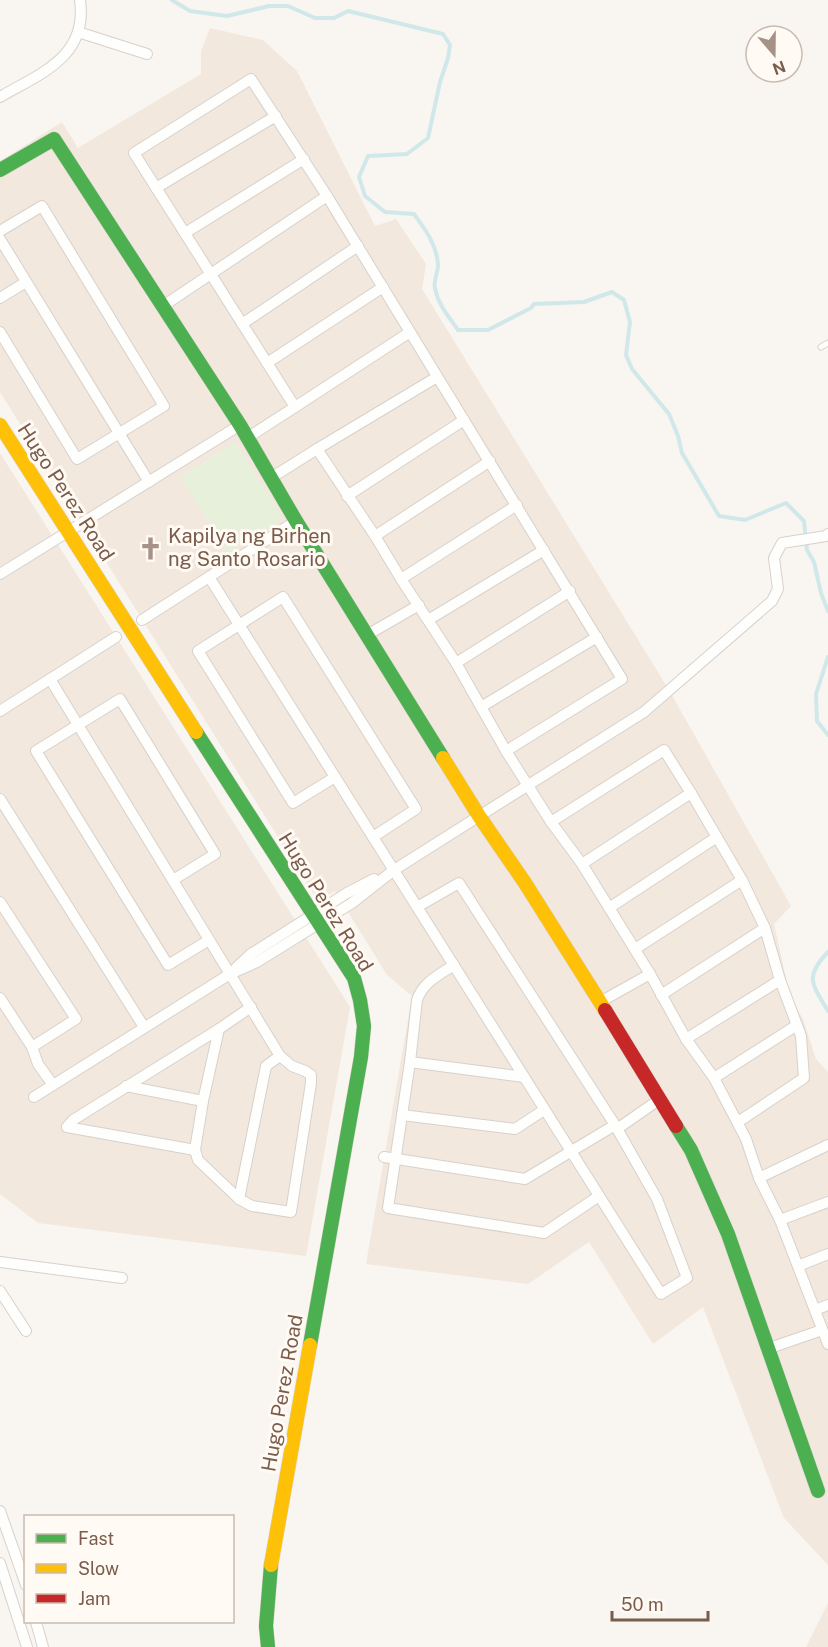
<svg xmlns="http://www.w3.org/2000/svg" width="828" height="1647" viewBox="0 0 828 1647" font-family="'Public Sans',sans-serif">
<rect width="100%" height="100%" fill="#f9f5f0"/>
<g fill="#f2e8de">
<polygon points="210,28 263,40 297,71 375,226 396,219 426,264 422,289 669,690 791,906 774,924 790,996 803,1019 816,1059 828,1072 828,1565 784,1518 703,1307 653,1344 589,1242 528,1284 366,1264 412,996 387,975 335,891 318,901 0,392 0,161 62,122 78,148 201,74 201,51"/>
<polygon points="0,453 350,1007 306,1256 38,1223 0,1194"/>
<polygon points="828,1603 828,1647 806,1647"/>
</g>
<polygon fill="#e7f0db" points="235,442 283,518 228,553 180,477"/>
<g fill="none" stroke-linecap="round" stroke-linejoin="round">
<g stroke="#d0e8ea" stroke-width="4">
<path d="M172 0 190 11 227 16 269 6H288L315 18H334L348 11 443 34 450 45 448 58 440 82 428 138 407 154 368 156 359 177 365 196 385 212 414 214C425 229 437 245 438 265 438 273 433 281 435 288 438 305 449 317 458 330H488L531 308 534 304 584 302 612 292 624 300 630 322 626 355 632 369 669 414 678 436 682 453 719 516 745 520 786 503 804 521 807 550 814 562 821 593 828 611"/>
<polyline points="828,657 816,694 817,721 828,735"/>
<path d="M828 952C804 977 812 984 828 1011"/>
</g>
<defs>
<polyline id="lane" points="821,347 828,343"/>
<g id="street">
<polyline points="78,32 147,54"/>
<path d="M0 97C41 73 88 57 80 0"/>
<polyline points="156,188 276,116"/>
<polyline points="0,231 42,206 164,406 77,459 0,332"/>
<polyline points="185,233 304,159"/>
<polyline points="0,239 149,482"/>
<polyline points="0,298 26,282"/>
<polyline points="163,306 327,196"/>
<polyline points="242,324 358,246"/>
<polyline points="410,332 295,407 134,153 251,79 327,196 622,679 506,751"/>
<polyline points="267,363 383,287"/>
<polyline points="437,377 317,449 375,536 401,579 456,663 506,751 551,822 582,864 650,974 686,1039 714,1078 746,1139 759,1178 780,1220 828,1344"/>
<polyline points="247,438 295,407"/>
<polyline points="271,478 317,449"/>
<polyline points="347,496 464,420"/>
<polyline points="375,536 490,461"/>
<polyline points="0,574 240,425"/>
<path d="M209 577C360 816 510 1055 661 1294L687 1278 657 1199 615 1125 459 883 417 907"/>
<polyline points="401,579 517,505"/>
<polyline points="142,620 296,521"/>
<polyline points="428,620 544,550"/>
<polyline points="367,635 419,605"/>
<polyline points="456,663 570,591"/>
<polyline points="50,679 280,1056 292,1066 305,1071 311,1075 311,1083 291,1212 252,1206 239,1199 198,1160 195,1150 203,1101 219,1029"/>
<polyline points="481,707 597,637"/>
<polyline points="0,711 116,637"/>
<polyline points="335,777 293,803 198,651 283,597 416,809 373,837"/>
<polyline points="0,799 144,1027"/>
<polyline points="551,822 664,750 691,793 742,880 765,928 780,980 801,1036 804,1078 738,1122"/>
<polyline points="582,864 691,793"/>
<polyline points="173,880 215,854 120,699 36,751 168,965 209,940"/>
<polyline points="0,902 76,1019 32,1047"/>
<polyline points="609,908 717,837"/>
<polyline points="635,949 742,880"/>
<path d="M454 965C439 975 423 982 417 1000L410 1062 388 1208 544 1233 599 1196"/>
<polyline points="236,968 251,954 347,893 374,879"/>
<polyline points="661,995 765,928"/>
<polyline points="0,998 32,1047 38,1064 53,1085"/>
<polyline points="600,1002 650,974"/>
<polyline points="686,1039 780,980"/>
<polyline points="410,1062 524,1077"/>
<polyline points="714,1078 797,1025"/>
<polyline points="126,1086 203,1101"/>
<polyline points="34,1097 230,974 257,962 352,903 394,870 644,712 772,601 778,589 774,558 782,543 826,536 828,534"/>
<polyline points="402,1115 515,1129 544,1110"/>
<polyline points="67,1127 73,1120 219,1029 251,1007"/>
<polyline points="67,1127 195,1150"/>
<polyline points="617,1129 660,1099"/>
<polyline points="384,1157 525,1179 615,1125"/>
<polyline points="759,1178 828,1145"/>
<polyline points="239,1199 266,1066 280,1056"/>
<polyline points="780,1220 828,1202"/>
<polyline points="0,1262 122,1278"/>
<polyline points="798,1266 828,1254"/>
<polyline points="0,1291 26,1331"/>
<polyline points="815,1310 828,1305"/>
<polyline points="767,1349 822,1330"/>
<polyline points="0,1511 26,1585"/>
<polyline points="0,1563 27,1647"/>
<polyline points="36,1622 43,1647"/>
</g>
<g id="fast">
<polyline points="0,170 54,139 240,425 296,521 443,758"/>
<polyline points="196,732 354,978 360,1000 364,1026 361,1057 310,1345"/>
<polyline points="676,1126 691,1150 728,1234 818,1491"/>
<polyline points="268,1647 266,1626 271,1565"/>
</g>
<g id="slow">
<polyline points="0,425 196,732"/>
<polyline points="443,758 479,816 525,883 605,1010"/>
<polyline points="271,1565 310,1345"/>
</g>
<polyline id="jam" points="605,1010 676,1126"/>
</defs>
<use href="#lane" stroke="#d7d1cb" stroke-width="7"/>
<use href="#street" stroke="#d7d1cb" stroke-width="12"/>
<use href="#fast" stroke="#d9d2cb" stroke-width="15"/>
<use href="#slow" stroke="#d9d2cb" stroke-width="15"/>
<use href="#jam" stroke="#d9d2cb" stroke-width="15"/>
<use href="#lane" stroke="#fefefd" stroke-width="5"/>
<use href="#street" stroke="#fefefd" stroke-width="10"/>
<use href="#fast" stroke="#4caf50" stroke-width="14"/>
<use href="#slow" stroke="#ffc107" stroke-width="14"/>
<use href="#jam" stroke="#c62828" stroke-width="14"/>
</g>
<defs>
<symbol id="church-bare" viewBox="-9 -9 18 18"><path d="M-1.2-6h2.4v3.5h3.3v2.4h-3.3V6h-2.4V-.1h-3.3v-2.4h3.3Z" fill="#a69286" stroke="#fffaf3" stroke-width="2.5" paint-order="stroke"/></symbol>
</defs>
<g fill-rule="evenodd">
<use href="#church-bare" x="134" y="532" width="33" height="33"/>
</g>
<g text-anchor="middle" stroke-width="6" stroke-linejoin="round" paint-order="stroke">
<g font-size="20" fill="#7a5c4d" stroke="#fffaf3">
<text transform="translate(66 492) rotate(57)" y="7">Hugo Perez Road</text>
<text transform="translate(326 902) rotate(58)" y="7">Hugo Perez Road</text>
<text transform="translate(282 1393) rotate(-80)" y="7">Hugo Perez Road</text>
</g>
<g font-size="20" fill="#7a5c4d" stroke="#fffaf3" text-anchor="start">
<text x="168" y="543">Kapilya ng Birhen<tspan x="168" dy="23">ng Santo Rosario</tspan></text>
</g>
</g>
<rect x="24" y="1515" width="210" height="108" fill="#fffaf3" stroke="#cabbb1" stroke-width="1.5"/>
<rect x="36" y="1534" width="30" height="9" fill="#4caf50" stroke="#cabbb1" stroke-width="1.5"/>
<text x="78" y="1545" font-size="18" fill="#7a5c4d">Fast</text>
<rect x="36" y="1564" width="30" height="9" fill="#ffc107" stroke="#cabbb1" stroke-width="1.5"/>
<text x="78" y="1575" font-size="18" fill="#7a5c4d">Slow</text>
<rect x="36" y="1594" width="30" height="9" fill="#c62828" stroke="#cabbb1" stroke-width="1.5"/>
<text x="78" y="1605" font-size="18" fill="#7a5c4d">Jam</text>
<g transform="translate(774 54) rotate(160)"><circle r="28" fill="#fffaf3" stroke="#cabbb1" stroke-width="1.5"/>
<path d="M0-4.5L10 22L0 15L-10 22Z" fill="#a69286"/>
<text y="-9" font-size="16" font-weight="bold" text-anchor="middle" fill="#7a5c4d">N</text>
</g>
<path d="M612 1611v9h96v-9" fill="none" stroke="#7a5c4d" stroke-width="3"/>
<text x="621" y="1611" font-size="18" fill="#7a5c4d" stroke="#fffaf3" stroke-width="4.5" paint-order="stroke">50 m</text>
</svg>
